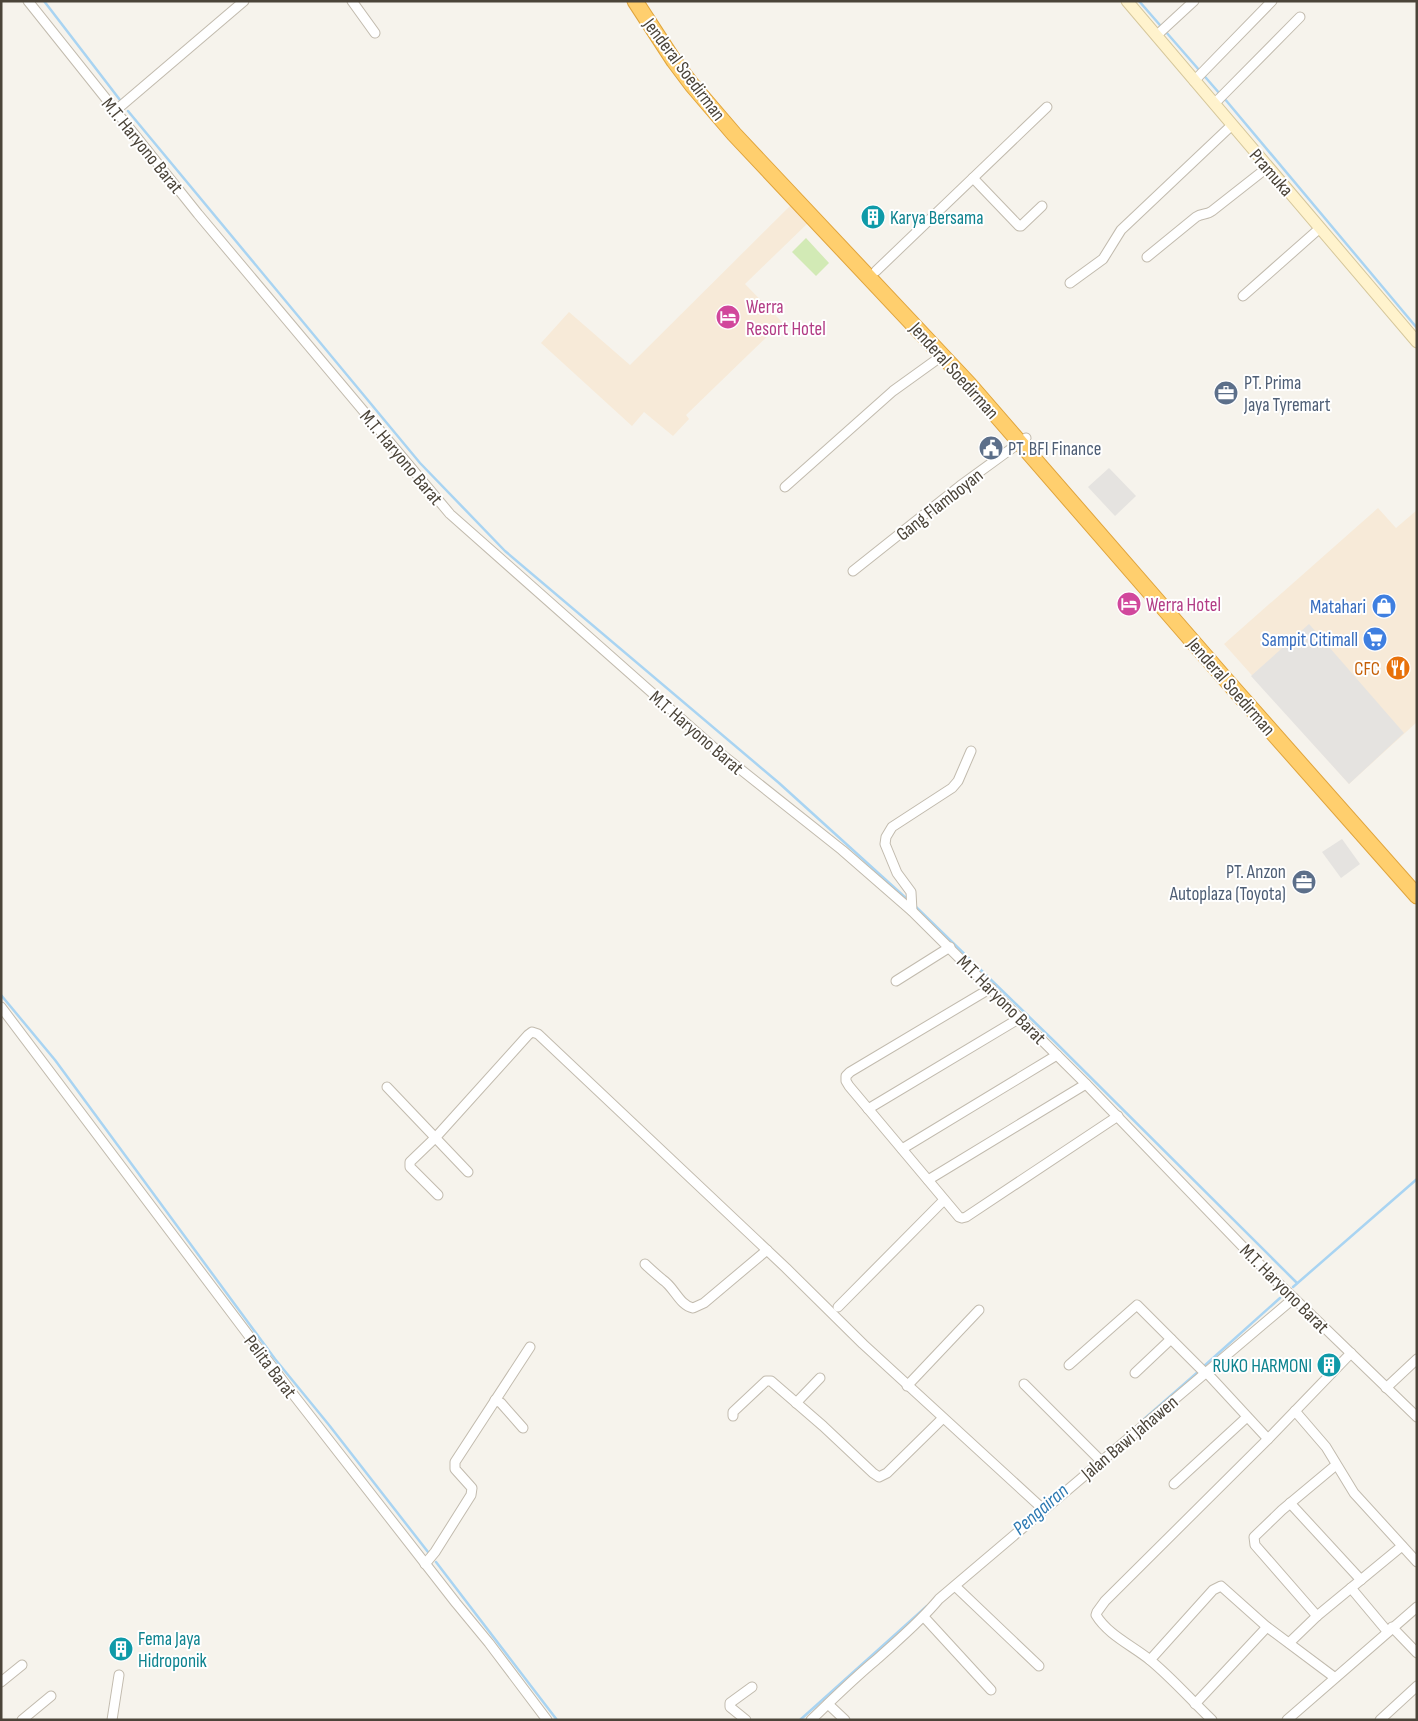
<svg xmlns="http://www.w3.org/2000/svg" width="1418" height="1721" viewBox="0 0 1418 1721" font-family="'Sofia Sans Condensed',sans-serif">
<rect width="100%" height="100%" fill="#f6f3ec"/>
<g fill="#f7ead8">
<polygon points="792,204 809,222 745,284 782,322 686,415 689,419 673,436 644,412 632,426 541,343 569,312 630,365"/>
<polygon points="1378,508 1396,528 1417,510 1417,722 1349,784 1224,644"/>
</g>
<polygon fill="#d2eab5" points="806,238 829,263 816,276 792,252"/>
<g fill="#e5e3e0">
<polygon points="1109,468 1136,496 1115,516 1088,487"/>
<polygon points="1309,624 1404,733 1349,784 1251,676"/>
<polygon points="1342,839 1360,864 1341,878 1322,852"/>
</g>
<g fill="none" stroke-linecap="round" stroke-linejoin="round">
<g stroke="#a9d4f2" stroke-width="2.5">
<polyline points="44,1 120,100"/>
<polyline points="1139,1 1220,94"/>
<polyline points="1224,98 1417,328"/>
<polyline points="128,111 420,463 505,551 779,783 908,900"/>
<polyline points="914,905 1054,1041 1297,1283"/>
<polyline points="1,995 55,1060 275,1359 329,1425 428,1552"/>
<polyline points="1293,1287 1417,1179"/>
<polyline points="1203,1367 1280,1298"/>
<polyline points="1143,1420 1199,1371"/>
<polyline points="436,1562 557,1720"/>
<polyline points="800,1720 927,1606"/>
</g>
<defs>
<g id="street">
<polyline points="28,1 198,214 450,514 720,753 842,850 912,911 1086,1084 1272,1277 1417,1417"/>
<polyline points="352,1 375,33"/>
<polyline points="1156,36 1194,1"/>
<polyline points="1194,81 1272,1"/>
<polyline points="1214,104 1300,17"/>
<polyline points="115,111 244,1"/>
<polyline points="973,178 1019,226 1021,226 1042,206"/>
<path d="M1147 257 1196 217C1202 213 1207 215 1212 211L1268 167"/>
<polyline points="876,271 1047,107"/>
<polyline points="1070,283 1103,259 1121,230 1232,125"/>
<polyline points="1243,296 1320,228"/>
<polyline points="785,487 893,391 943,355"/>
<polyline points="853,571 960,486 1026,438"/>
<polyline points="912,911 911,892 897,873 885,844 886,837 892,827 952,788 958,781 971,751"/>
<polyline points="896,981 950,947"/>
<polyline points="991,988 850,1072 846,1076 846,1081 849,1086 959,1217 962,1218 966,1217 1118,1116"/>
<polyline points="1,1007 289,1389 456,1603 489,1643 547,1720"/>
<polyline points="387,1087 468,1172"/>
<polyline points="868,1109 1020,1018"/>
<polyline points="902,1149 1057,1055"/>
<polyline points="928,1180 1086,1084"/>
<polyline points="438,1195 410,1167 410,1162 436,1137 528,1035 532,1032 538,1034 786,1268 863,1344 1044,1510"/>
<path d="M645 1264C651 1270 657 1275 663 1280 674 1287 680 1306 693 1308L704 1303 767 1250"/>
<polyline points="838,1307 944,1200"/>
<polyline points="1069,1365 1137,1305 1205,1373"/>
<polyline points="1206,1372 1268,1439"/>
<polyline points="1135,1373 1171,1339"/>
<polyline points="1024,1384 1101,1461"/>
<polyline points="907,1386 979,1310"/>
<polyline points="1386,1388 1417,1359"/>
<polyline points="495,1400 501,1403 523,1428"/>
<polyline points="796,1403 820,1378"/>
<polyline points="1295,1411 1326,1447 1354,1493 1417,1562"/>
<polyline points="733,1416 733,1412 766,1381 771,1381 823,1426 873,1473 879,1477 887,1473 943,1418"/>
<polyline points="1174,1484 1247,1417"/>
<polyline points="1290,1503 1361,1580"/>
<polyline points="425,1564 435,1552 471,1495 472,1488 455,1469 455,1462 530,1347"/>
<polyline points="955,1586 1039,1666"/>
<polyline points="1351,1588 1387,1631"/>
<polyline points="1317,1616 1255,1545 1254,1537 1282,1510 1336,1465"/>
<polyline points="924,1617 991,1690"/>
<polyline points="1392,1627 1417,1653"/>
<polyline points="1289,1643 1317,1616 1402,1546"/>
<polyline points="1150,1660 1213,1590 1221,1586 1267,1627 1334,1677"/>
<polyline points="1,1682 22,1665"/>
<polyline points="828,1704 845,1720"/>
<polyline points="1195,1704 1267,1627"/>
<polyline points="22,1720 51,1696"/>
<polyline points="112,1720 119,1675"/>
<polyline points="746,1720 730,1707 730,1703 752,1687"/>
<path d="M811 1720C832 1700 853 1679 876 1660 898 1640 920 1622 939 1599L1294 1298"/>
<path d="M1212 1720C1191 1700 1172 1678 1150 1660 1133 1646 1108 1635 1096 1615L1097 1612 1105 1601 1268 1439 1351 1353"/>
<polyline points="1287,1720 1417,1607"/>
<polyline points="1380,1720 1417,1686"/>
</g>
<polyline id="secondary" points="1127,1 1417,342"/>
<polyline id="highway" points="635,1 674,61 692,85 734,134 969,384 1227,681 1417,896"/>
</defs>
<use href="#street" stroke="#c2bbae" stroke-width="11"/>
<use href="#secondary" stroke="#d6c79b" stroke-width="13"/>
<use href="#highway" stroke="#e0a43c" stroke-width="17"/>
<use href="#street" stroke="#fff" stroke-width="9"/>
<use href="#secondary" stroke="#fff3cd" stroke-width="11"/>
<use href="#highway" stroke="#ffcf6e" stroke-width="15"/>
</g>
<defs>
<symbol id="building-disc" viewBox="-11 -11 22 22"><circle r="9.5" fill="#0f9aa8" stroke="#fff"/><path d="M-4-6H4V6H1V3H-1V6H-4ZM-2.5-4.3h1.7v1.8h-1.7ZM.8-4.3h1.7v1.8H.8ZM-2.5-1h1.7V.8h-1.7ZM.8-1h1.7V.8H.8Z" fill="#fff"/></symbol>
<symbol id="hotel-disc" viewBox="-11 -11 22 22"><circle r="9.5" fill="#d1479c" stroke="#fff"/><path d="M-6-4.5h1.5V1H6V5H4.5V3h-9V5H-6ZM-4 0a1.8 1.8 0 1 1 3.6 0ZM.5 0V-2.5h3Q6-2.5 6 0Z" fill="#fff"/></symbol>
<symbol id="office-disc" viewBox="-11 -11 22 22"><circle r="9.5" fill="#5c6f8a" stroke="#fff"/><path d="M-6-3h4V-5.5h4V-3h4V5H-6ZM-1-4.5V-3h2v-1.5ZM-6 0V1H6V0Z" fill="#fff"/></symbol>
<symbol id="civic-disc" viewBox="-11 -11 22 22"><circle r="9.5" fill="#5c6f8a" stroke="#fff"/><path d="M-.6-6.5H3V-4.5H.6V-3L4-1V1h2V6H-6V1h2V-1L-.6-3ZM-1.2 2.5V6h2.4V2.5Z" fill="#fff"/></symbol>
<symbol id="shop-disc" viewBox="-11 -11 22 22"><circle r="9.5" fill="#3f7fe0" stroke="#fff"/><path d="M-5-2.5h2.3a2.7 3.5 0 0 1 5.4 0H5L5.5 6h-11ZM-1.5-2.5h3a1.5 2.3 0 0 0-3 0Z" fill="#fff"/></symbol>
<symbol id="supermarket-disc" viewBox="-11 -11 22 22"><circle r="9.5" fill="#3f7fe0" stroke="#fff"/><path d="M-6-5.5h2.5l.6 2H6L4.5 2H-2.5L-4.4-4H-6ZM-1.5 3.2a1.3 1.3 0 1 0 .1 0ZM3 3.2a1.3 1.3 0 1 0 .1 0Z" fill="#fff"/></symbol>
<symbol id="restaurant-disc" viewBox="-11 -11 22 22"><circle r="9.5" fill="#e8710a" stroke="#fff"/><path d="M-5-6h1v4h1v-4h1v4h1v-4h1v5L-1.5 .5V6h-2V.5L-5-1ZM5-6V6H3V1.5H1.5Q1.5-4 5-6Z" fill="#fff"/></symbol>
</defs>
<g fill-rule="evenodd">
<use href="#building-disc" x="859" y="203" width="28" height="28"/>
<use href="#hotel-disc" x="714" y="303" width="28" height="28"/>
<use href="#office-disc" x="1212" y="379" width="28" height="28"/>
<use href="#civic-disc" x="977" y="434" width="28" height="28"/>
<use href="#hotel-disc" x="1115" y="590" width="28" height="28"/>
<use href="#shop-disc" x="1370" y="592" width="28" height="28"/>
<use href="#supermarket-disc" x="1361" y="625" width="28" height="28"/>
<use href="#restaurant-disc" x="1384" y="654" width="28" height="28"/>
<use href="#office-disc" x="1290" y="868" width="28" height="28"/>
<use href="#building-disc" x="1315" y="1351" width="28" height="28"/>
<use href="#building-disc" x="107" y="1635" width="28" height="28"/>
</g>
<g text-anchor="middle" stroke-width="4" stroke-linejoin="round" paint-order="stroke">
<g font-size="19" fill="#4b4439" stroke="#fff">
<text transform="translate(685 69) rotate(53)" y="7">Jenderal Soedirman</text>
<text transform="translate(143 145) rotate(51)" y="7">M.T. Haryono Barat</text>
<text transform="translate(1272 172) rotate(49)" y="7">Pramuka</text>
<text transform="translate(955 370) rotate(48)" y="7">Jenderal Soedirman</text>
<text transform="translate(402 457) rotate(50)" y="7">M.T. Haryono Barat</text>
<text transform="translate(939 504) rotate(-38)" y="7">Gang Flamboyan</text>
<text transform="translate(1232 686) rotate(49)" y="7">Jenderal Soedirman</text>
<text transform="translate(697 732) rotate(41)" y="7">M.T. Haryono Barat</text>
<text transform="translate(1002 999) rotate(45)" y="7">M.T. Haryono Barat</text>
<text transform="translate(1285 1288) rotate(45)" y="7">M.T. Haryono Barat</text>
<text transform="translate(271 1366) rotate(53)" y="7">Pelita Barat</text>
<text transform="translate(1129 1437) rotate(-40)" y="7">Jalan Bawi Jahawen</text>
</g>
<g font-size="19" fill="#0d838f" stroke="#fff" text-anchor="start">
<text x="890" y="224">Karya Bersama</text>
<text x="1312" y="1372" text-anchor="end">RUKO HARMONI</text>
<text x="138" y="1645">Fema Jaya<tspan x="138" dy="22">Hidroponik</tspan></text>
</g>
<g font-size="19" fill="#b23c85" stroke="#fff" text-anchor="start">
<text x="746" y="313">Werra<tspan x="746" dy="22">Resort Hotel</tspan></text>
<text x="1146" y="611">Werra Hotel</text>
</g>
<g font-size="19" fill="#4e5e75" stroke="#fff" text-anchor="start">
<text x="1244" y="389">PT. Prima<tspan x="1244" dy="22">Jaya Tyremart</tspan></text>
<text x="1008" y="455">PT. BFI Finance</text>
<text x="1286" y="878" text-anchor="end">PT. Anzon<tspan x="1286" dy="22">Autoplaza (Toyota)</tspan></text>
</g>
<g font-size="19" fill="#366cbe" stroke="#fff" text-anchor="end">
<text x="1366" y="613">Matahari</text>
<text x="1358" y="646">Sampit Citimall</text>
</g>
<g font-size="19" fill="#c56008" stroke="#fff" text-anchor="end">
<text x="1380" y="675">CFC</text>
</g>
<g font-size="20" font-style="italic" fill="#2e7ab2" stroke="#fff">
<text transform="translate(1040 1509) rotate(-41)" y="7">Pengairan</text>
</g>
</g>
<rect width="1418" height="1721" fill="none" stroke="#4b4439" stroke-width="5"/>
</svg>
